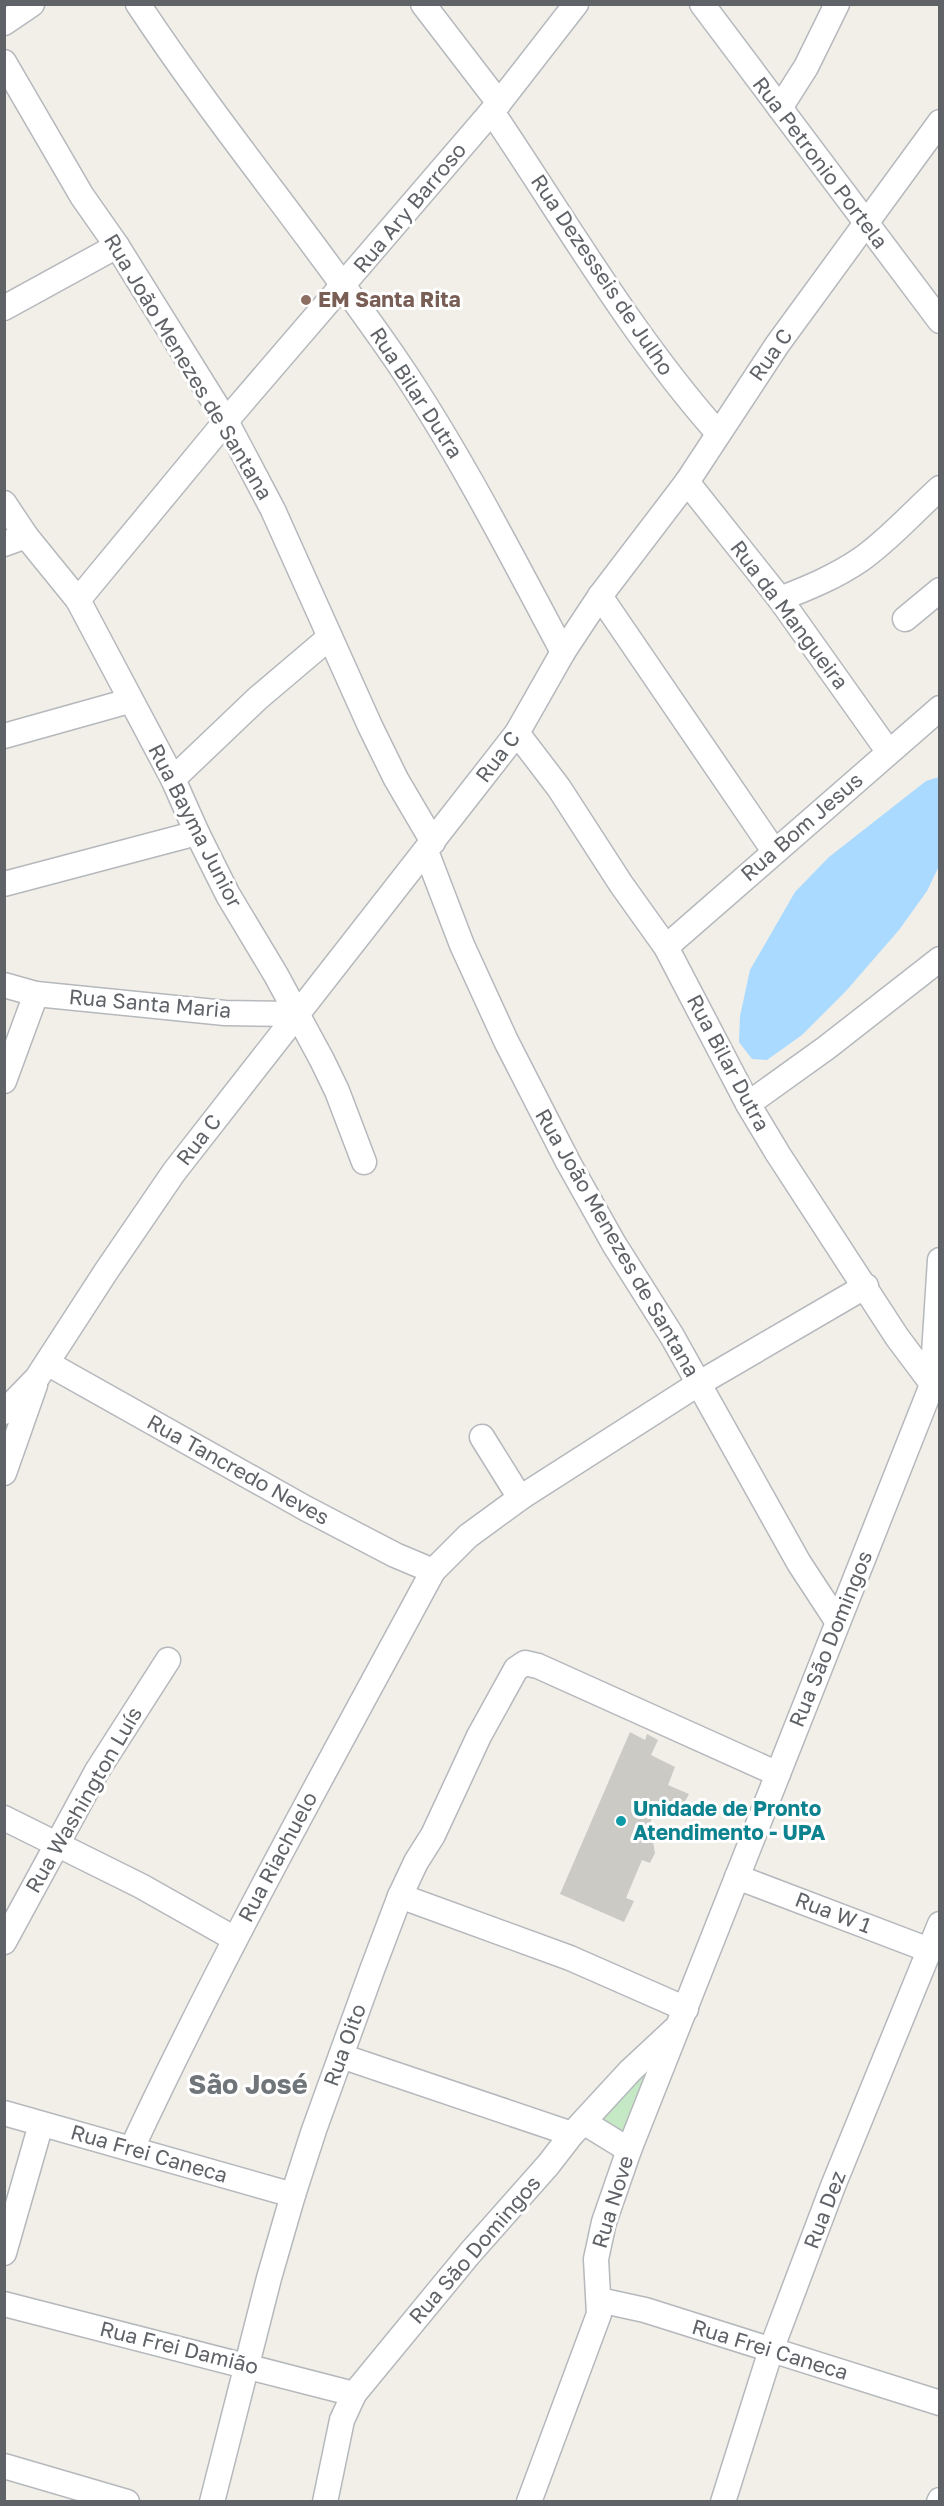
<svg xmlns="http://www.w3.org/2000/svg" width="944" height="2506" viewBox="0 0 944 2506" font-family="'Golos Text',sans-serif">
<rect width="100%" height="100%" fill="#f1efe8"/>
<polygon fill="#c5e8c5" points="670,2037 628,2142 594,2124"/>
<polygon fill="#aadaff" points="939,777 939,866 927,891 899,930 846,991 802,1035 767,1060 752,1059 739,1042 740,1016 750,970 795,892 829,857 926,781"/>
<polygon fill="#cccac5" points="630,1732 645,1740 647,1734 658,1740 651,1755 675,1767 668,1785 689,1794 682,1807 661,1798 645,1834 653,1842 655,1853 650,1863 642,1860 626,1898 634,1901 624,1922 560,1894"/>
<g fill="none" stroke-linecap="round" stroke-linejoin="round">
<defs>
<g id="minor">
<path d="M138 4C220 128 316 242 399 364 461 456 511 555 563 652"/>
<polyline points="423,4 499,103"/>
<polyline points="702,4 940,321"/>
<polyline points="4,23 32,4"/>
<polyline points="4,62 82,196 117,246 226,421 273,510 370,726 396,779 433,842"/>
<polyline points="780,108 806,67 837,4"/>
<path d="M492 112C565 220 631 335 718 433"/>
<polyline points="4,308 117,246"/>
<polyline points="687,482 780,599 888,751"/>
<polyline points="4,503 26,536 78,600 173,779 197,833 228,895 276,975 322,1060 337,1091 364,1162"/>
<polyline points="4,544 26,536"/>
<polyline points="600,596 774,851"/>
<path d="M780 599C808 588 835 577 860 560 889 540 913 512 940 488"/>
<polyline points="78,600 226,421 499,103 576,4"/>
<polyline points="905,619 940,590"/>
<polyline points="517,733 559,788 621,884 666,947 748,1104 778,1154 897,1337 936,1389"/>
<polyline points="4,736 129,701"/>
<polyline points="173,779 258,698 330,637"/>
<polyline points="426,851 462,945 506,1041 568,1162 614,1244 672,1336 799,1563 837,1621"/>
<polyline points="4,884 197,833"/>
<polyline points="666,947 940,708"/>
<polyline points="4,985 36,994 225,1013 297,1014"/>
<polyline points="4,1081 36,994"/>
<polyline points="748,1104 826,1048 940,959"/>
<polyline points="47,1363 305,1508 395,1555 433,1571"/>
<polyline points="4,1412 37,1378 107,1270 174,1172 517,733 563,652 600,596 687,482 777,345 940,122"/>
<polyline points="482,1437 520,1498"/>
<polyline points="4,1473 35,1385"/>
<polyline points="4,1818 141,1886 235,1939"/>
<polyline points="737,1877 929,1950"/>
<polyline points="400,1896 570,1958 686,2009"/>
<polyline points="4,1942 97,1771 168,1660"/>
<polyline points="341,2056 572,2134"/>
<polyline points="4,2113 293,2195"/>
<polyline points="585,2123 629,2150"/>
<path d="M132 2148C224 1951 330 1762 433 1571L468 1536 520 1498 698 1384 866 1286"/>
<polyline points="4,2253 41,2124"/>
<polyline points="599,2300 645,2310 940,2403"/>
<polyline points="4,2304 354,2394"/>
<polyline points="4,2466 127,2502"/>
<polyline points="212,2502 269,2278 293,2195 314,2130 372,1970 400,1896 416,1862 433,1835 479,1736 516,1669 525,1663 538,1666 778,1774"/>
<polyline points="325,2502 342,2420 354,2394 470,2253 548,2165 572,2134 630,2071 674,2030"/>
<polyline points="529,2502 599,2314 596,2259 604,2222 629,2150 932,1385 940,1260"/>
<polyline points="723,2502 771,2350 833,2186 940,1924"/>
<polyline points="939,2502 940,2500"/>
</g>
</defs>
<use href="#minor" stroke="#b5b8bc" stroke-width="27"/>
<use href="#minor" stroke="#fff" stroke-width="24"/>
</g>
<circle fill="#8d6e63" stroke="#fff" stroke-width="2" cx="306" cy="300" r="6"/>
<circle fill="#0f9aa8" stroke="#fff" stroke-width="2" cx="621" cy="1821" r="6"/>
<g text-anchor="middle" stroke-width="6" stroke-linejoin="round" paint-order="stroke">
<g font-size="21" fill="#5f6368" stroke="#fff">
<text transform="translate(820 163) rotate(53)" y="7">Rua Petronio Portela</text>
<text transform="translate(410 208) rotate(-50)" y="7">Rua Ary Barroso</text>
<text transform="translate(602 275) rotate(56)" y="7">Rua Dezesseis de Julho</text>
<text transform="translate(771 355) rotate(-55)" y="7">Rua C</text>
<text transform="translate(188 367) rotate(59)" y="7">Rua João Menezes de Santana</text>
<text transform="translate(416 393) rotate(57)" y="7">Rua Bilar Dutra</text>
<text transform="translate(789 615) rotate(53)" y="7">Rua da Mangueira</text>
<text transform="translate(498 757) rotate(-53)" y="7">Rua C</text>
<text transform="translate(195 826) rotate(63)" y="7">Rua Bayma Junior</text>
<text transform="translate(802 827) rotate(-41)" y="7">Rua Bom Jesus</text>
<text transform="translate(150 1004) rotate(5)" y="7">Rua Santa Maria</text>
<text transform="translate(728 1063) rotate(62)" y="7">Rua Bilar Dutra</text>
<text transform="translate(199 1140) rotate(-52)" y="7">Rua C</text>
<text transform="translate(617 1243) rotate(60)" y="7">Rua João Menezes de Santana</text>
<text transform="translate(238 1470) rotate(29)" y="7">Rua Tancredo Neves</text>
<text transform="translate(831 1639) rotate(-68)" y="7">Rua São Domingos</text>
<text transform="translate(84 1800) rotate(-60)" y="7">Rua Washington Luís</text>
<text transform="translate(278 1857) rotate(-62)" y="7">Rua Riachuelo</text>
<text transform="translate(833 1913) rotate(21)" y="7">Rua W 1</text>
<text transform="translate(345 2045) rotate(-70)" y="7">Rua Oito</text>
<text transform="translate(149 2154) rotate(16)" y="7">Rua Frei Caneca</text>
<text transform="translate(613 2202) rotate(-73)" y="7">Rua Nove</text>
<text transform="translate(825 2210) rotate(-69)" y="7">Rua Dez</text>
<text transform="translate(475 2250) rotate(-49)" y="7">Rua São Domingos</text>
<text transform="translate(179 2348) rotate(14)" y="7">Rua Frei Damião</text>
<text transform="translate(770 2350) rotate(17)" y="7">Rua Frei Caneca</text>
</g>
<g font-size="21" font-weight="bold" fill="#785e54" stroke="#fff" text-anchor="start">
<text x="318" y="307">EM Santa Rita</text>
</g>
<g font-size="21" font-weight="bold" fill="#0d838f" stroke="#fff" text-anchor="start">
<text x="633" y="1816">Unidade de Pronto<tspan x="633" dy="24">Atendimento - UPA</tspan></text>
</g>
<g font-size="27" font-weight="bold" fill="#70757a" stroke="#fff">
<text x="248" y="2094">São José</text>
</g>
</g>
<rect width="944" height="2506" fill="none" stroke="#5f6368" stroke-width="12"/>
</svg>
